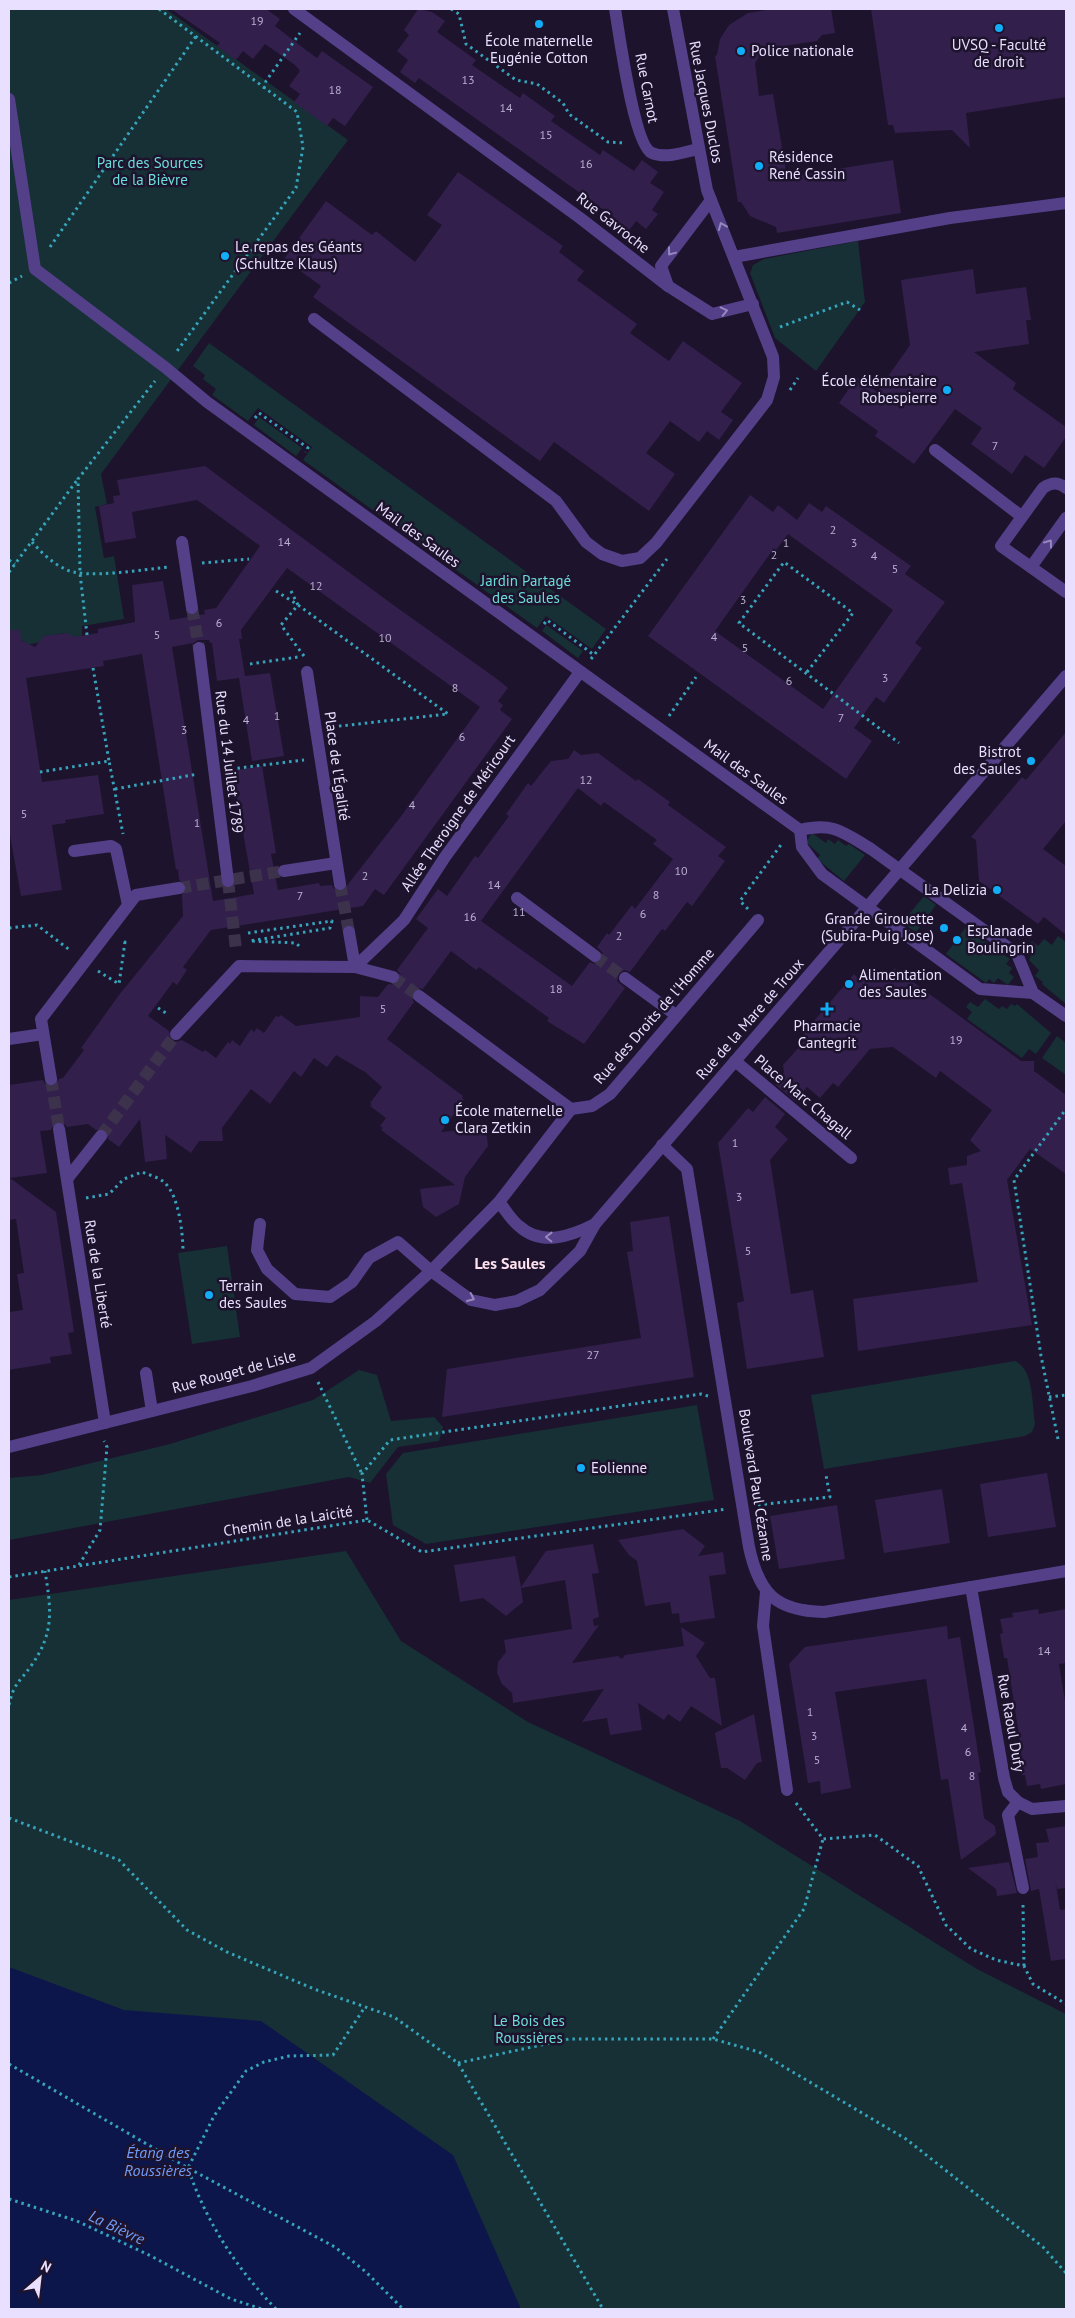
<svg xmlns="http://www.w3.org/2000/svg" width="1075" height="2318" viewBox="0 0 1075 2318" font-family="'PT Sans',sans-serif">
<rect width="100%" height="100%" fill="#1d132c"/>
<g fill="#163036">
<polygon points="9,9 166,9 348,140 101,474 107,504 95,507 104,558 114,556 124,619 82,626 82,636 72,638 67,633 45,636 42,642 25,645 22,640 9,642 9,647"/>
<polygon points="858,241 865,302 816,371 775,338 750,273 753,265 764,259"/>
<polygon points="209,343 606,629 592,649 546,616 537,628 303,460 312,447 258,408 248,421 212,395 216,389 203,379 205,375 193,366"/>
<polygon points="259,417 302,448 296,456 254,425"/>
<polygon points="546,625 583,651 578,658 542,631"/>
<polygon points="812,833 826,843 828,839 835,844 838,840 846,846 849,844 865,855 844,881 817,859 820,855 806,842"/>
<polygon points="924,896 936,905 916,932 902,923"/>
<polygon points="966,927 1010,959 1006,964 1012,968 1009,973 1014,977 1008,985 998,978 994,983 989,979 986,983 946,954"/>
<polygon points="1058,936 1066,942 1066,1004 1042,984 1043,982 1035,976 1039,970 1029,960 1031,956 1025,951 1032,941 1038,946 1044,939 1052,945"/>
<polygon points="985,999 999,1009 1002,1006 1007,1009 1011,1004 1015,1006 1017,1004 1051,1033 1036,1054 1029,1049 1022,1058 967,1019 972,1012 966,1007 970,1002 978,1007"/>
<polygon points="1057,1036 1066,1043 1066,1075 1042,1058"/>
<polygon points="227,1246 240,1337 192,1344 178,1253"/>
<path d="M1015 1361C1034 1369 1032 1405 1035 1424L1032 1432 1025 1436 824 1469 811 1395Z"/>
<polygon points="359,1370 377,1375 391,1421 434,1417 443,1427 439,1441 398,1447 370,1483 349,1477 9,1540 9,1478 42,1475 170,1444 313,1400"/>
<polygon points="697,1405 714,1500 426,1544 393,1525 386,1474 403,1453"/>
<polygon points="346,1551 401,1641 528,1722 740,1821 977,1969 1066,2014 1066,2309 9,2309 9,1600"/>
</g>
<polygon fill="#0d164a" points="9,1967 124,2010 261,2021 453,2155 521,2309 9,2309"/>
<g fill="#321f4c" fill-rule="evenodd">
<polygon points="171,9 266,9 280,19 275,26 306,50 317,58 322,51 373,87 345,126 333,118 327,126 294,102 300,94 289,86 300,71 295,65 265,44 253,59 243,51 236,60 217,46 220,43"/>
<polygon points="418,9 432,12 445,21 437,32 476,60 472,65 520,98 523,93 555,116 551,121 600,155 603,150 634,171 642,160 658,172 650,183 664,192 652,210 658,214 646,229 636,221 627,233 605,218 608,213 419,78 415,83 400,72 408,60 397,51 409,35 404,30"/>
<polygon points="773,9 831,9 835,33 822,35 817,41 764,49 755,63 759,96 773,94 787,177 893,160 901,213 777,233 776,227 750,216 741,202 738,202 715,56 717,55 720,39 729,25 748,13"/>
<polygon points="871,9 1066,9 1066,97 966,113 970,148 952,130 895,133 893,125 888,125"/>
<polygon points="458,172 563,246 559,252 584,271 577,280 637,324 630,333 669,361 683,341 742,383 721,412 733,420 719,440 707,431 699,442 670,421 660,435 646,453 675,474 649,511 554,442 540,461 313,297 321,286 284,259 326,201 372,235 376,231 415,262 442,225 427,215"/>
<polygon points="973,269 976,294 1026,287 1031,320 1026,320 1029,344 974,352 1016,383 1013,389 1066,427 1066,437 1044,468 1025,455 1012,474 971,444 982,428 955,409 914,464 875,436 878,431 839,403 857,377 877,392 910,345 901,280"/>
<path d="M205 466 392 604 497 679 508 688 498 701 503 705 500 710 512 719 384 895 375 889 363 906 211 930 183 967 187 970 177 985 173 982 148 1016 169 1031 171 1040 175 1042 182 1040 203 1052 205 1050 216 1058 228 1042 230 1044 232 1040 240 1046 251 1029 254 1032 257 1028 264 1033 276 1016 279 1017 281 1015 296 1026 360 1017V996L378 997 388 984 395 985 399 982 401 975 397 970 428 928 416 919 438 889 447 896 475 856 478 858 509 816 506 814 528 783 531 786 551 761 568 759 574 750 581 755 598 753 636 781 638 779 670 802 668 805 726 847 718 856 725 861 692 906 687 902 665 931 662 929 630 972 625 970 619 973 617 981 625 988 584 1044 547 1021 549 1018 479 967 476 970 451 951 423 989 419 988 413 991 411 996 414 1002 387 1039 463 1096 462 1098 464 1100 441 1132 486 1128 488 1146 465 1177 459 1204 436 1217 423 1207 420 1189 455 1185 381 1130 383 1128 380 1126 386 1118 370 1106 372 1104 370 1103 382 1087 365 1072 336 1055 327 1067 314 1058 301 1077 294 1071 270 1104 251 1089 222 1128 223 1141H199L191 1153 165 1135 167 1159 145 1162 140 1119 119 1147 108 1139 109 1133 106 1129 96 1130 88 1124 67 1127 65 1124 58 1121 54 1123 51 1130 40 1131 47 1173 10 1178 56 1212 74 1332 68 1333 72 1354 50 1357 51 1363 9 1370V1312L23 1310 17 1274 24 1273 16 1219 9 1220V1085L43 1080 45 1084 52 1087 56 1085 59 1079 63 1078 84 1050 81 1048 119 995 183 916 182 895 187 887 185 883 179 880 178 869 176 870 142 654 103 661 104 666 26 678 42 782 98 775 104 814 65 820 66 823 52 825 62 890 21 896 9 830V630H20L21 640 35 647 44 636 67 633 75 637 98 633V629L135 622 132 585 163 581 170 620 205 614 204 610 216 608 260 546 197 500 132 512 136 538 105 543 99 506 114 503 113 496 120 495 117 480ZM287 568 480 707 402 815 342 892 334 889 332 885 320 886 319 883 278 890 271 854 276 853 262 766 232 771 254 894 213 901 172 647 193 643 198 640H209L210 643H212L217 681 239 678 252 761 284 756 270 673 245 676 239 639H242L241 630ZM578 788 601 806 604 802 657 840 653 844 673 859 635 909 632 905 609 935 607 933 597 947 603 953 601 961 595 964 590 962 572 986 481 921Z"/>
<path d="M750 495 773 512 778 505 797 520 809 503 822 512 826 506 911 566 905 574 945 602 915 643 922 648 884 703 876 697 854 728 872 741 846 779 648 636ZM788 534 893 610 823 709 715 631 774 548 776 550Z"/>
<polygon points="1066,732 1066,821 1043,849 1066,866 1066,935 1044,917 1038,924 979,881 976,840 971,837 1022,777 1026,780"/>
<polygon points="894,968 1021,1061 1034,1061 1034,1071 1066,1095 1066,1174 1030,1149 1007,1180 1032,1325 858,1351 853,1299 978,1282 962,1183 950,1185 948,1168 967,1165 967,1156 981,1151 970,1140 992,1110 940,1071 936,1078 893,1047 870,1049 838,1087 833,1083 820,1098 807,1087 795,1101 775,1084 784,1072 783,1065 808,1037 803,1034 854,974 859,979 891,975"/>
<polygon points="765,1097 785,1114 775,1127 788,1139 770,1160 791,1294 813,1290 824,1357 747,1369 737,1303 744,1301 718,1143 748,1108 753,1112"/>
<polygon points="669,1216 694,1377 442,1417 447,1369 641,1338 627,1252 633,1251 630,1222"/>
<polygon points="1047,1473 1056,1527 988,1537 980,1484"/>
<polygon points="942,1489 950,1543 884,1553 875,1500"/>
<polygon points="837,1505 845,1559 779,1569 770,1516"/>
<polygon points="683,1529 705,1546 698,1556 723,1552 726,1574 709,1576 715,1618 680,1623 679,1613 672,1614 670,1602 645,1606 637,1561 629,1555 618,1540"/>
<polygon points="593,1544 599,1573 592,1574 599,1617 593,1619 594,1626 599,1625 572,1663 618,1656 622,1659 625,1655 684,1646 681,1627 705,1643 696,1656 710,1678 715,1678 722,1726 691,1706 680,1722 668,1714 664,1720 638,1703 642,1730 610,1735 607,1718 582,1722 604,1689 513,1703 512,1693 502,1684 497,1673 498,1662 506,1652 504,1640 572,1629 565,1580 521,1588 523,1602 506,1616 483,1598 460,1602 454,1565 515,1556 521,1587 546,1551"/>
<polygon points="1038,1609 1039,1614 1066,1609 1066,1663 1059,1664 1066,1707 1066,1784 1041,1789 1040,1784 1027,1786 1025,1775 1022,1775 1017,1749 1021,1748 1007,1658 1004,1658 1000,1634 1003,1633 1000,1619 1013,1617 1012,1613"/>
<polygon points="947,1626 948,1639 960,1637 981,1772 978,1773 984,1818 995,1826 996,1834 961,1860 948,1779 941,1780 926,1679 835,1692 851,1788 821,1794 820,1781 808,1783 789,1664 805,1647"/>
<polygon points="754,1714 762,1762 757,1763 745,1780 727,1768 721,1768 715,1733"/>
<polygon points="1066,1826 1066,1888 1057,1889 1055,1878 1060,1910 1066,1909 1066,1959 1051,1961 1039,1889 1031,1891 1025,1859 1038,1857 1036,1843 1049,1842 1046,1829"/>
<polygon points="1009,1862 1017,1893 997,1896 996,1889 968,1868"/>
</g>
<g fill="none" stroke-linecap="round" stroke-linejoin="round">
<g stroke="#3c324c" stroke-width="12" stroke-dasharray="12 6" stroke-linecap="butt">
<polyline points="192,608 199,648"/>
<polyline points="228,881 236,949"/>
<polyline points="340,884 349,932"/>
<polyline points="179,888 284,871"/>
<polyline points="595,956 625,978"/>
<polyline points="393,977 419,996"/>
<polyline points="51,1079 59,1129"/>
<polyline points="101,1136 176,1034"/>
</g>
<g stroke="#36a5bb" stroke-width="3" stroke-dasharray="2.5 4" stroke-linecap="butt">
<polyline points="159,9 297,112 303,147 296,188 175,354"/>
<polyline points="451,9 459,14 466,44 516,80 537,84 563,103 569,114 608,142 626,143"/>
<polyline points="264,89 266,81 300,33"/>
<polyline points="50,247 196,36"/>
<polyline points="9,283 22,276"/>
<polyline points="780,327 847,302 860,310"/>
<polyline points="790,390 798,378"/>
<polyline points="255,418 259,413 308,448 305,452"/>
<path d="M32 542C41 552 52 563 65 569 84 580 145 569 169 567"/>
<polyline points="9,560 15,564"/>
<polyline points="202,563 249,559"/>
<polyline points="9,572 78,479"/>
<polyline points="276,591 298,605"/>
<polyline points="291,591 298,605"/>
<polyline points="544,624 547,620 594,655"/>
<polyline points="87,635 80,573 78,479 155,381"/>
<polyline points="304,656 281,625 298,605 448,714 331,727"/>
<polyline points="591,659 667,559"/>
<polyline points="250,664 298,657"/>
<polyline points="93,668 109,761"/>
<polyline points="807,672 853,613 784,562 739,623 899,743"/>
<polyline points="669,716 696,677"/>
<polyline points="231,769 304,760"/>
<polyline points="40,772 109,761 123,834"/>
<polyline points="115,789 198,774"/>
<polyline points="748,909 740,901 783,842"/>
<polyline points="9,928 37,925 71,951"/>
<polyline points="248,933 332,921 330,928 250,941 296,943 301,948"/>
<polyline points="98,971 119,984 125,942 122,945"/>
<polyline points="158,1008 169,1015"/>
<path d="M86 1198 109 1194 124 1179 142 1172C149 1175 158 1177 164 1182 179 1195 183 1234 183 1252"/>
<polyline points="318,1382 362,1474"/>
<polyline points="1049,1397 1066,1395"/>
<polyline points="1058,1439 1041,1356 1014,1180 1066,1109"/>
<polyline points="758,1505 830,1497 826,1475"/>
<polyline points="367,1520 362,1474 390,1440 701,1394 708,1396"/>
<polyline points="79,1565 100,1530 107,1447 104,1441"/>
<polyline points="9,1577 367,1520 422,1552 727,1509"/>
<path d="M9 1705C14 1683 18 1684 31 1666 55 1632 51 1609 45 1571"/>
<polyline points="796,1803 823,1839 875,1835 918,1866 946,1925 971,1949 996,1960 1024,1966 1033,1984 1066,2004"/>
<polyline points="9,1818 119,1860 187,1930 227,1952 314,1989 394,2017 458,2063 603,2309"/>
<polyline points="1023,1905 1024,1966"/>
<polyline points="713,2039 804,1909 823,1839"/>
<polyline points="458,2063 569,2039 713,2039 759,2052 906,2139 1043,2247 1066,2273"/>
<polyline points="9,2064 188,2168 335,2247 366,2272 403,2309"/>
<polyline points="9,2199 77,2221 151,2256 231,2299 262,2309"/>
<path d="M276 2309C237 2269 206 2222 188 2168L214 2116 246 2071 264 2062 289 2056 333 2055 365 2007"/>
</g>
<g stroke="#534089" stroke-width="12">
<polyline points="294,9 580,218 668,286 712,314 753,304"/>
<path d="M615 9C619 32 634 146 652 153 666 159 685 152 698 149"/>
<polyline points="9,99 35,269 166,368 207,402 800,830 802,847 822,874 980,989 1033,993"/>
<polyline points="734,257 950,218 1066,203"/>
<polyline points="668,286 661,266 711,200"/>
<polyline points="314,319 556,501 586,542 602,554 622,561 640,558 656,543 767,400 774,377 773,357 707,190 673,9"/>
<polyline points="935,450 1021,516"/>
<path d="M1066 488C1058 482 1052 482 1043 488L1001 546 1066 592"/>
<polyline points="182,542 192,608"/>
<polyline points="1031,567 1066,518"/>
<polyline points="199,648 228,881"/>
<polyline points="307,672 340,884"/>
<path d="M800 830C833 822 843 832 871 849L1017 954 1033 993 1066 1016"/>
<polyline points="74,851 111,846 116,849 128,905"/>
<polyline points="284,871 336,863"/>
<polyline points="517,898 595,956"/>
<polyline points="349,932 355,967"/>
<polyline points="355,967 404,920 445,857 580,672"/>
<polyline points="625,978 676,1015"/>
<polyline points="419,996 571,1109 592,1106 610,1094 758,920"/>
<polyline points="176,1034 239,966 355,967 393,977"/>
<polyline points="9,1039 43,1034"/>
<polyline points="735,1061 851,1158"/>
<polyline points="51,1079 41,1019 136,895 179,888"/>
<polyline points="59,1129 105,1423"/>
<path d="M662 1145 687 1169 749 1547C759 1594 776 1611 824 1612L1066 1571"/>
<polyline points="67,1179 101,1136"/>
<path d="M499 1202C505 1209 511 1220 519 1226 542 1247 571 1236 595 1224"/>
<polyline points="260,1224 257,1250 267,1269 295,1294 330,1297 352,1282 369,1258 398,1242 431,1271 471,1300 495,1305 517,1301 540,1290 580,1251 595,1224 1066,676"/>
<polyline points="146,1373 152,1411"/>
<polyline points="9,1447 252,1386 311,1368 376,1321 431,1271 499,1202 571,1109"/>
<polyline points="971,1587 1004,1778 1008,1792 1018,1802 1008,1815 1023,1888"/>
<polyline points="766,1592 763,1626 787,1790"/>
<polyline points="1018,1802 1032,1809 1066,1806"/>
</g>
</g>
<defs><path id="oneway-chevron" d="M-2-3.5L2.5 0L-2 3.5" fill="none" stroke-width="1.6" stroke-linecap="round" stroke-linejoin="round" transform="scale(1.25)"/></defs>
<g stroke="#9688be">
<use href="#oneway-chevron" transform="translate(722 226) rotate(-112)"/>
<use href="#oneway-chevron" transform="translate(671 252) rotate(127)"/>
<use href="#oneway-chevron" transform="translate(724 311) rotate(-13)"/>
<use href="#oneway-chevron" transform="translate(1049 543) rotate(-54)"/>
<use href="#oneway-chevron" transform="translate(549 1237) rotate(-179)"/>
<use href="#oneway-chevron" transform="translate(471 1298) rotate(25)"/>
</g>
<g fill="#12adf7" stroke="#1d132c" stroke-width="2">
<circle cx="539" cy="24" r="5"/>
<circle cx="999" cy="28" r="5"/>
<circle cx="741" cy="51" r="5"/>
<circle cx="759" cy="166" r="5"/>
<circle cx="225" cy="256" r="5"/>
<circle cx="947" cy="390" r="5"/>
<circle cx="1031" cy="761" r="5"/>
<circle cx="997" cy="890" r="5"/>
<circle cx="944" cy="928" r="5"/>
<circle cx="957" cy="940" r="5"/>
<circle cx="849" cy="984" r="5"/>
<path d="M824.5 1001.5h5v5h5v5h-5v5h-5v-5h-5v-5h5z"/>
<circle cx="445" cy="1120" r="5"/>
<circle cx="209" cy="1295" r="5"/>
<circle cx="581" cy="1468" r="5"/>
</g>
<g text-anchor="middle" stroke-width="5" stroke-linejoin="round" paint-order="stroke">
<g font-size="12" fill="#bbafd2">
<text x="257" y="25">19</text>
<text x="468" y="84">13</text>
<text x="335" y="94">18</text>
<text x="506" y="112">14</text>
<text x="546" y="139">15</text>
<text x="586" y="168">16</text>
<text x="995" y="450">7</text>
<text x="833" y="534">2</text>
<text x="284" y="546">14</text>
<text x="786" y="547">1</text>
<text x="854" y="547">3</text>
<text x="774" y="559">2</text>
<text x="874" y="560">4</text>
<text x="895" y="573">5</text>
<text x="316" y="590">12</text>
<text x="743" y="604">3</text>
<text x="219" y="627">6</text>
<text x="157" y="639">5</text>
<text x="714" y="641">4</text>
<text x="385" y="642">10</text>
<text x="745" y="652">5</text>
<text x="885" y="682">3</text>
<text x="789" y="685">6</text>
<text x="455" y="692">8</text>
<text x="277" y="720">1</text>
<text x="841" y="722">7</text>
<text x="246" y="724">4</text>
<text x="184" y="734">3</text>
<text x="462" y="741">6</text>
<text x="586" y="784">12</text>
<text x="412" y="809">4</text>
<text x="24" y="818">5</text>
<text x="197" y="827">1</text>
<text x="681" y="875">10</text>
<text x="365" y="880">2</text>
<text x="494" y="889">14</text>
<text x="656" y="899">8</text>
<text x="300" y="900">7</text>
<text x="519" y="916">11</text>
<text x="643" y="918">6</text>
<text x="470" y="921">16</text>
<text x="619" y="940">2</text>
<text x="556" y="993">18</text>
<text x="383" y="1013">5</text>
<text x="956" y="1044">19</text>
<text x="735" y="1147">1</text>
<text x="739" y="1201">3</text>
<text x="748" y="1255">5</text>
<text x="593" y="1359">27</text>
<text x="1044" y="1655">14</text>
<text x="810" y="1716">1</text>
<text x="964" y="1732">4</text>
<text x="814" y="1740">3</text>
<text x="968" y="1756">6</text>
<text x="817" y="1764">5</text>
<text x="972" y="1780">8</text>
</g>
<g font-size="15" fill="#e9dffe" stroke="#1d132c" text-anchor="start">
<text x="539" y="46" text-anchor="middle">École maternelle<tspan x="539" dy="17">Eugénie Cotton</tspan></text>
<text x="999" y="50" text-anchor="middle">UVSQ - Faculté<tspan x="999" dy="17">de droit</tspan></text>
<text x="751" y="56">Police nationale</text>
<text x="769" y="162">Résidence<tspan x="769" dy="17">René Cassin</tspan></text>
<text x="235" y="252">Le repas des Géants<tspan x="235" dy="17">(Schultze Klaus)</tspan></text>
<text x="937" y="386" text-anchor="end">École élémentaire<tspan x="937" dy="17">Robespierre</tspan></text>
<text x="1021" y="757" text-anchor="end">Bistrot<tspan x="1021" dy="17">des Saules</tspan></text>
<text x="987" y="895" text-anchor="end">La Delizia</text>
<text x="934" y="924" text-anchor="end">Grande Girouette<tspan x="934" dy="17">(Subira-Puig Jose)</tspan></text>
<text x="967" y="936">Esplanade<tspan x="967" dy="17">Boulingrin</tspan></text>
<text x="859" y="980">Alimentation<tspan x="859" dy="17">des Saules</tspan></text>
<text x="827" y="1031" text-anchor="middle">Pharmacie<tspan x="827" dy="17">Cantegrit</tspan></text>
<text x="455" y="1116">École maternelle<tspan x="455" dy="17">Clara Zetkin</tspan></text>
<text x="219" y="1291">Terrain<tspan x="219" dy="17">des Saules</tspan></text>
<text x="591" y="1473">Eolienne</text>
</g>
<g font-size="15" fill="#e9dffe" stroke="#1d132c">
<text transform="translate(647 88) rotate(79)" y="5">Rue Carnot</text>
<text transform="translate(706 102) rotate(79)" y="5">Rue Jacques Duclos</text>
<text transform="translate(613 223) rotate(38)" y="5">Rue Gavroche</text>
<text transform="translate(418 535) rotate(36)" y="5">Mail des Saules</text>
<text transform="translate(229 762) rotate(83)" y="5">Rue du 14 Juillet 1789</text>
<text transform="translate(337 766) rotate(82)" y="5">Place de l'Égalité</text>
<text transform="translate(746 772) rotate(36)" y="5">Mail des Saules</text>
<text transform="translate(458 813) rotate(-55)" y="5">Allée Theroigne de Méricourt</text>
<text transform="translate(654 1016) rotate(-49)" y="5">Rue des Droits de l'Homme</text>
<text transform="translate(750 1019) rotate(-49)" y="5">Rue de la Mare de Troux</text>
<text transform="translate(803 1097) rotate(40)" y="5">Place Marc Chagall</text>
<text transform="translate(98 1274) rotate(81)" y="5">Rue de la Liberté</text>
<text transform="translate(234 1372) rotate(-15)" y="5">Rue Rouget de Lisle</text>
<text transform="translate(756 1485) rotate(81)" y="5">Boulevard Paul Cézanne</text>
<text transform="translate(288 1521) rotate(-9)" y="5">Chemin de la Laicité</text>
<text transform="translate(1011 1723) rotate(80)" y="5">Rue Raoul Dufy</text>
</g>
<g font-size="15" fill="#6bddda" stroke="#1d132c">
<text x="150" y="168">Parc des Sources<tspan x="150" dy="17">de la Bièvre</tspan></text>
<text x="526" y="586">Jardin Partagé<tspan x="526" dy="17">des Saules</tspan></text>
<text x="529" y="2026">Le Bois des<tspan x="529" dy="17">Roussières</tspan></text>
</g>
<g font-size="16" font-weight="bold" fill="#fee1ed" stroke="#1d132c">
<text x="510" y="1269">Les Saules</text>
</g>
<g font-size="16" font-style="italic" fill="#709cfa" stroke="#1d132c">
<text x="158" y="2158">Étang des<tspan x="158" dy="18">Roussières</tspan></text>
<text transform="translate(117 2227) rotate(25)" y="6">La Bièvre</text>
</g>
</g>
<rect width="1075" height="2318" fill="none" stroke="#e9dffe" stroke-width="20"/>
<g transform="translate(40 2278) rotate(28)" stroke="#1d132c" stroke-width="4" paint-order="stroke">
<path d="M0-4L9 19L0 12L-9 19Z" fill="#e9dffe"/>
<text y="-8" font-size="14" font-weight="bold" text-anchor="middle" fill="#e9dffe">N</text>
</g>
</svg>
